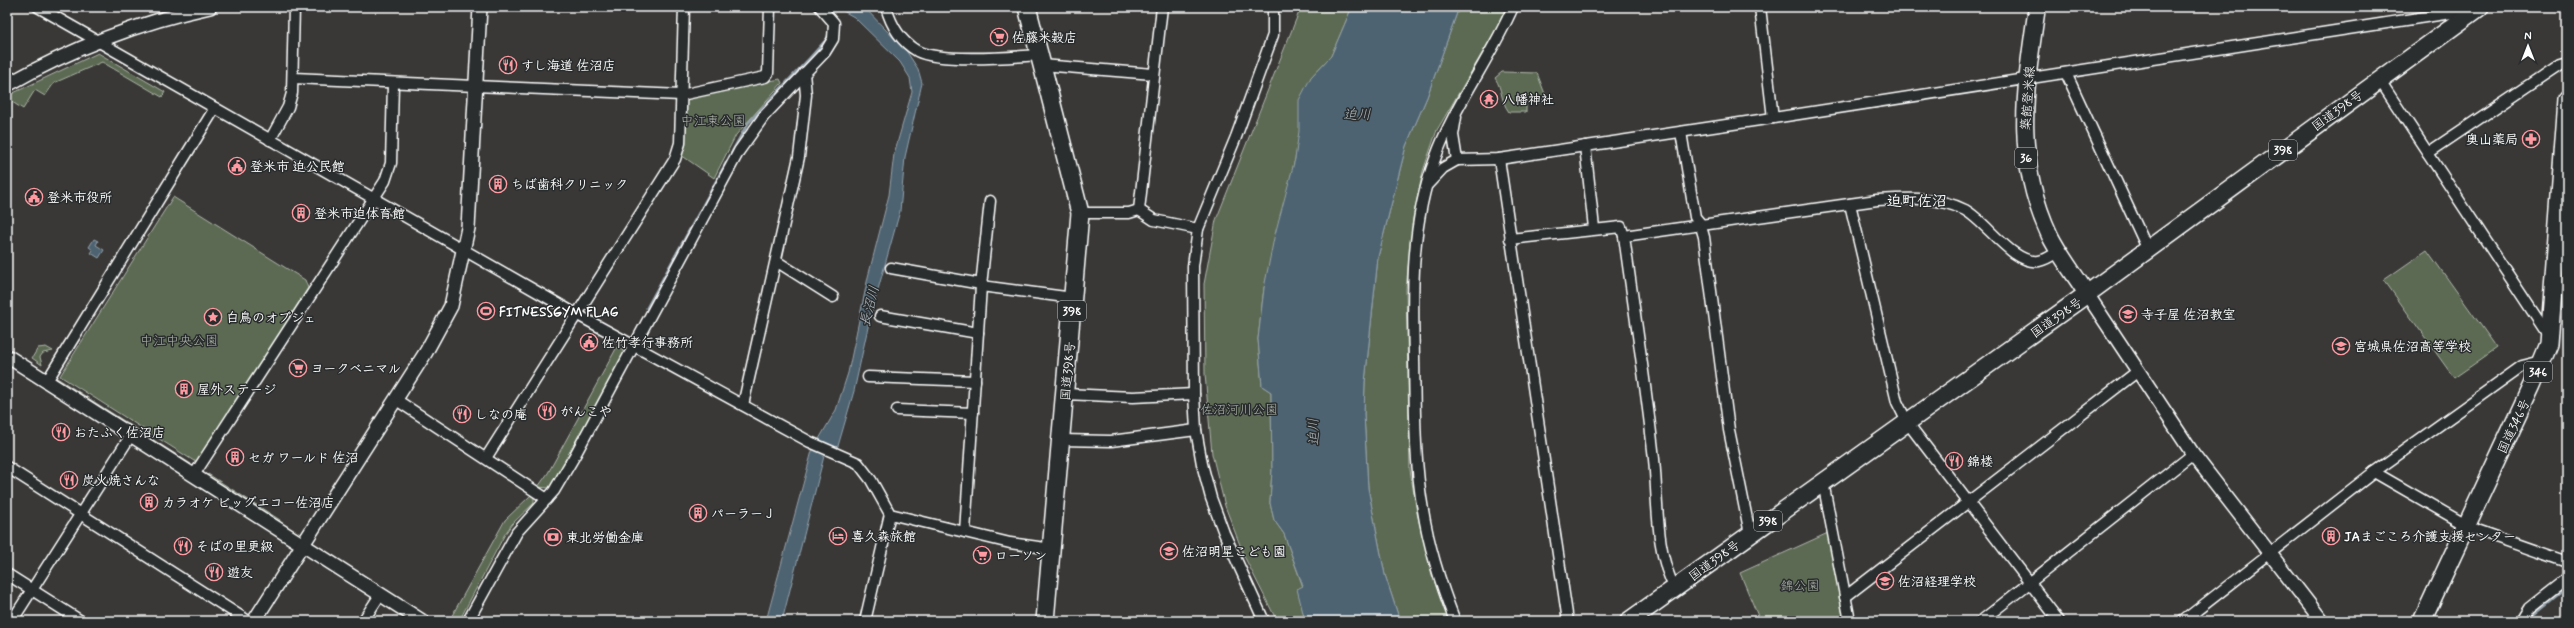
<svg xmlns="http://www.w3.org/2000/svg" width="2574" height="628" viewBox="0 0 2574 628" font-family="Mynerve,'Klee One',sans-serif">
<rect width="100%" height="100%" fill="#393837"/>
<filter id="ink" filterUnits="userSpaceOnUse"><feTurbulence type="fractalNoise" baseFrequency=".025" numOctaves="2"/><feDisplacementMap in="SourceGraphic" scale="8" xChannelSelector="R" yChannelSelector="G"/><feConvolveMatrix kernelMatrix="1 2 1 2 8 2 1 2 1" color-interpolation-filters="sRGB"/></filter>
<g filter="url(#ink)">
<g fill="#5c6b53" stroke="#aeb5a9">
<polygon points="1301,7 1352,7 1331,56 1311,77 1295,159 1264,288 1258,339 1262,386 1271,392 1272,470 1270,503 1274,520 1284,534 1303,587 1298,589 1305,621 1277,621 1245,558 1225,506 1212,454 1205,374 1204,284 1216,220"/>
<polygon points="1459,7 1506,7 1497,28 1437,130 1423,171 1413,218 1406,289 1410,470 1417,513 1432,575 1449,621 1400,621 1385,575 1368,488 1364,414 1365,382 1378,257 1406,146 1427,97"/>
<polygon points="98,53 165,92 162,97 102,62 54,83 45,96 35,90 23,109 9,100 7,102 7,96"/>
<path d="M1502 72 1537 73 1545 94V102L1526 103V112H1509C1500 100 1503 90 1495 78Z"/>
<polygon points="780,79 782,83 736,135 714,178 681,155 685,146 686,98"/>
<polygon points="173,197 305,280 308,288 199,460 194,461 60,376"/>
<polygon points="2427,250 2497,348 2454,378 2384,280"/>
<polygon points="46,347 53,351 43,353 40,357 42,365 32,358 38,348"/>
<polygon points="617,347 622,349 624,355 553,482 549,488 538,487 548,473"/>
<polygon points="57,378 191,464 190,465 56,380"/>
<polygon points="208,474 280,520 279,522 207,476"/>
<polygon points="531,495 534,496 534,503 512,524 505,534 459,621 449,621 505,520"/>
<polygon points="1828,533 1844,621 1760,621 1740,573"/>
</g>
<g fill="#4d6371" stroke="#94a1aa">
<polygon points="836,7 864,7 907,52 918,69 922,83 905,157 900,211 870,318 854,391 838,446 824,456 782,621 766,621 812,451 836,410 848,373 868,277 889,195 894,154 912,92 910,78 900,62 854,17"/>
<polygon points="1352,7 1459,7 1427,97 1406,146 1378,257 1365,382 1364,414 1368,488 1385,575 1400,621 1305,621 1297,589 1303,586 1284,534 1274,520 1270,503 1272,470 1271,392 1262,386 1258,339 1264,288 1274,238 1295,159 1299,131 1299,100 1311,77 1331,56"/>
<polygon points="94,239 98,241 96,245 104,250 99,258 91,253 93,250 89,247"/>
</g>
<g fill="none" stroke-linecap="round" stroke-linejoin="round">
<g stroke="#94a1aa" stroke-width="3">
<polyline points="647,308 748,123 810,58 827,39 829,33"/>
<polyline points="2529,618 2567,587"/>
</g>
<defs>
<g id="minor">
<polyline points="38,7 576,314 810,442 858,463 871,480 890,514 1010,543 1052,549"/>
<path d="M886 7C891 25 900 41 917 51 940 63 1012 57 1040 55"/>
<polyline points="1162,7 1139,210 1154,220 1198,229"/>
<polyline points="1042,65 1153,74"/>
<polyline points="2066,73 2148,250"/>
<polyline points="293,78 681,95 765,77 768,73 770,7"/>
<polyline points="2379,79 2550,338"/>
<polyline points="1456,117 1453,135 1457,160 1499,159 1773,118 1760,7"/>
<polyline points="1773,118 2464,11 2469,14"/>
<polyline points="1681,132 1695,217 1700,223 1704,237 1729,430 1750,534"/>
<polyline points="270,140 288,107 292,93 294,7"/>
<polyline points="1585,146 1594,228"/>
<polyline points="2428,153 2560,64 2567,62"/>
<polyline points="1499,159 1568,621"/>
<polyline points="1428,184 1443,168 1457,160"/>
<polyline points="1850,204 1897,402 1907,422 2059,621"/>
<polyline points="1080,213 1129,213 1139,210"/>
<path d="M1624 236C1634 310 1646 385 1654 459 1658 498 1655 554 1675 588"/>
<path d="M1510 239 1621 227 1624 236 1877 200C1907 198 1937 196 1965 210 1987 222 2013 265 2039 261 2046 260 2053 255 2059 251"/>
<polyline points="776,261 833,297"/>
<polyline points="891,268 981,284"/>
<polyline points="981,286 990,201"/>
<polyline points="880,316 978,333"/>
<polyline points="868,377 975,381"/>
<polyline points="47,381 215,108"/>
<polyline points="1065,394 1133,397 1194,394"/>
<polyline points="395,399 547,499"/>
<polyline points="743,405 799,157 806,95 804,73"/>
<polyline points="897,410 973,413"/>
<polyline points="1061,440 1111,441 1196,430"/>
<polyline points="486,458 675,159 680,143 684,7"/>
<polyline points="7,467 248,621"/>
<polyline points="2374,472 2473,529 2567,562"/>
<polyline points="194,475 385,181 391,163 393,84"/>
<polyline points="1823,482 1850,621"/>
<polyline points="965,532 981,286 1073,298"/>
<polyline points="7,574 81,621"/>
<polyline points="1845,597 2138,371"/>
<polyline points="12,621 131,435"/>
<polyline points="363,621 380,595"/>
<polyline points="468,621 517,532 554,491 574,457 739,151 764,116 825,52 833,39 834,23 820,7"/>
<polyline points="865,621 890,514"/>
<polyline points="1264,621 1224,533 1211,498 1202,464 1196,430 1194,394 1193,266 1198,229 1236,137 1273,35 1273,7"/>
<path d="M1455 621C1441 585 1429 548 1423 510 1414 459 1415 407 1414 356 1412 289 1411 222 1435 159 1454 105 1490 60 1513 7"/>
<polyline points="1981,621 2193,454"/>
<polyline points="2183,621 2374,472 2522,366 2542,361"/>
<polyline points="2522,621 2530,608 2567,579"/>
</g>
<g id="tertiary">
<path d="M7 85C69 50 140 22 210 7"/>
<polyline points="2087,294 2193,454 2322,621"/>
<polyline points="7,356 422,621"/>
<polyline points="254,621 426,352 451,306 468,228 480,7"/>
</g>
<path id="primary" d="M2037 7C2025 90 2013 157 2050 236 2060 256 2075 275 2087 294"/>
<g id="trunk">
<polyline points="1027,7 1080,213 1045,621"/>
<polyline points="1629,621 2087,294 2480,7"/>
<polyline points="2422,621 2532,385 2549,344 2567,100"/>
</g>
</defs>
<use href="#minor" stroke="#fff" stroke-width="13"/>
<use href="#tertiary" stroke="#fff" stroke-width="16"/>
<use href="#primary" stroke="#fff" stroke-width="19"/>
<use href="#trunk" stroke="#fff" stroke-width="20"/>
<use href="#minor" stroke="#2a2d2e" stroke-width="10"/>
<use href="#tertiary" stroke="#2a2d2e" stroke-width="13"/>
<use href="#primary" stroke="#2a2d2e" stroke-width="16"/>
<use href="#trunk" stroke="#2a2d2e" stroke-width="17"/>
</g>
</g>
<defs>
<symbol id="supermarket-ring" viewBox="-11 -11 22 22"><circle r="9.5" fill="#2a2d2e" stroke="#ff9aa2" stroke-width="1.5"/><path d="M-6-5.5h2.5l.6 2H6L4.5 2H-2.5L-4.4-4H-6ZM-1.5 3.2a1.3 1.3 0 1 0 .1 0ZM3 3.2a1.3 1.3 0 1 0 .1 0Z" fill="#ff9aa2"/></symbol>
<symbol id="restaurant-ring" viewBox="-11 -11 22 22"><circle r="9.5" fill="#2a2d2e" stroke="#ff9aa2" stroke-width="1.5"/><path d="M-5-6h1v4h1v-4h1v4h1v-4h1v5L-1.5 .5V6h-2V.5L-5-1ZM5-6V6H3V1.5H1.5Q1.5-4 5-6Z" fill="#ff9aa2"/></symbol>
<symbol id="temple-ring" viewBox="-11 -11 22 22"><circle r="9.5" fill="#2a2d2e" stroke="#ff9aa2" stroke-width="1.5"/><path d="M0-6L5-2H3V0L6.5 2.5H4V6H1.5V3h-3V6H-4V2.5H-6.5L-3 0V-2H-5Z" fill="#ff9aa2"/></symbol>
<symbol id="pharmacy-ring" viewBox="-11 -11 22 22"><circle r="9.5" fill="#2a2d2e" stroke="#ff9aa2" stroke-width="1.5"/><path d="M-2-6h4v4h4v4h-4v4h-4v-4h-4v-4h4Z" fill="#ff9aa2"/></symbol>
<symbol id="civic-ring" viewBox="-11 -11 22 22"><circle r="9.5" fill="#2a2d2e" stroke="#ff9aa2" stroke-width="1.5"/><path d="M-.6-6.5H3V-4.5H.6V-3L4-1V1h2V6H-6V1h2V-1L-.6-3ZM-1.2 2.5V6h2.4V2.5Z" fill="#ff9aa2"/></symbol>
<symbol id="building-ring" viewBox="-11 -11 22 22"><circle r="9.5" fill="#2a2d2e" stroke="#ff9aa2" stroke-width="1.5"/><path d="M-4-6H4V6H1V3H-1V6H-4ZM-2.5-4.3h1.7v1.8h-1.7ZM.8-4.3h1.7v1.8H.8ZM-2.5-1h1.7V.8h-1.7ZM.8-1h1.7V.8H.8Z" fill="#ff9aa2"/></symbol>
<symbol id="stadium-ring" viewBox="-11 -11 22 22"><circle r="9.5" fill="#2a2d2e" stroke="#ff9aa2" stroke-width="1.5"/><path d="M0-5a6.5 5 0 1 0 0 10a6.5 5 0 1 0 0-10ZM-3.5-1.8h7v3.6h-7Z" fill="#ff9aa2"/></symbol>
<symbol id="school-ring" viewBox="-11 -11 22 22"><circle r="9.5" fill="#2a2d2e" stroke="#ff9aa2" stroke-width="1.5"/><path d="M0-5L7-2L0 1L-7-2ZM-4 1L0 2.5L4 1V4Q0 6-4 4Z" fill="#ff9aa2"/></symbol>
<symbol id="sight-ring" viewBox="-11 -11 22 22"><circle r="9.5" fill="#2a2d2e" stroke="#ff9aa2" stroke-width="1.5"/><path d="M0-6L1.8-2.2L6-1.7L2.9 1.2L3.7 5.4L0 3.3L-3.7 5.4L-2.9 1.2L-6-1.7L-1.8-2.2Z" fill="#ff9aa2"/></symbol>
<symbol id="hotel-ring" viewBox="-11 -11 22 22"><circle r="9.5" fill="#2a2d2e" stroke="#ff9aa2" stroke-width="1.5"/><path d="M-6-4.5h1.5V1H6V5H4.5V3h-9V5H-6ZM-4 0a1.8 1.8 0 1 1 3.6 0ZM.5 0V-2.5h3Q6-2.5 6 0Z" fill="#ff9aa2"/></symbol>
<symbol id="bank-ring" viewBox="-11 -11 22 22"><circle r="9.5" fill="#2a2d2e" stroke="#ff9aa2" stroke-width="1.5"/><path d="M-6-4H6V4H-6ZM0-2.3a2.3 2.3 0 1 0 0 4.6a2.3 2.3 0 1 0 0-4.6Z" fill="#ff9aa2"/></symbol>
</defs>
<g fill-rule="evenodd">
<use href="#supermarket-ring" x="989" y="27" width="20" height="20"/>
<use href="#restaurant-ring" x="498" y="55" width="20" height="20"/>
<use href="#temple-ring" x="1479" y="89" width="20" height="20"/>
<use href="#pharmacy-ring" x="2521" y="129" width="20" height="20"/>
<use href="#civic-ring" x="227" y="156" width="20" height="20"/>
<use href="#building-ring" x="488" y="174" width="20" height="20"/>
<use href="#civic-ring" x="24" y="187" width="20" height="20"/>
<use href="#building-ring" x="291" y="203" width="20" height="20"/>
<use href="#stadium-ring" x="476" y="301" width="20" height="20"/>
<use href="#school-ring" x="2118" y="304" width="20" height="20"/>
<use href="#sight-ring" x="203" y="307" width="20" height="20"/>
<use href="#civic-ring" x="579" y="332" width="20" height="20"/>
<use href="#school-ring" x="2331" y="336" width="20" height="20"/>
<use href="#supermarket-ring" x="288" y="358" width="20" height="20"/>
<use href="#building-ring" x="174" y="379" width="20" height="20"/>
<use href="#restaurant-ring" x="537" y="401" width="20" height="20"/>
<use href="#restaurant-ring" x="452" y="404" width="20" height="20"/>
<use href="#restaurant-ring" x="51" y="422" width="20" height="20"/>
<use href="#building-ring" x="225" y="447" width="20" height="20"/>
<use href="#restaurant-ring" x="1944" y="451" width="20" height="20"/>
<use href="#restaurant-ring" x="59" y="470" width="20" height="20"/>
<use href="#building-ring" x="139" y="492" width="20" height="20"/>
<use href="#building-ring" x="688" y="503" width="20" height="20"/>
<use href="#hotel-ring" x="828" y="526" width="20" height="20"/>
<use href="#building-ring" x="2321" y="526" width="20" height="20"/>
<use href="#bank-ring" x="543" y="527" width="20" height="20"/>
<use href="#restaurant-ring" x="173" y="536" width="20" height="20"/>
<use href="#school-ring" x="1159" y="541" width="20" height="20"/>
<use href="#supermarket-ring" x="972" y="545" width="20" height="20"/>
<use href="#restaurant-ring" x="204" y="562" width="20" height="20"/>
<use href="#school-ring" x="1875" y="571" width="20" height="20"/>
</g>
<g text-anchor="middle" stroke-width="3" stroke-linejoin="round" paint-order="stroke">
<g fill="#2a2d2e" stroke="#bfc0c0" stroke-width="1">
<rect x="2269" y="140" width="28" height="20" rx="3"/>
<rect x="2015" y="148" width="22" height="20" rx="3"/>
<rect x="1058" y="301" width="28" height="20" rx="3"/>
<rect x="2524" y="362" width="28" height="20" rx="3"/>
<rect x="1754" y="511" width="28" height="20" rx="3"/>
</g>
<g font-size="12" font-weight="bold" fill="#fff">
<text x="2283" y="154">398</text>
<text x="2026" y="162">36</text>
<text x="1072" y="315">398</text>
<text x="2538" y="376">346</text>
<text x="1768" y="525">398</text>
</g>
<g font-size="13" font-weight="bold" fill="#fff" stroke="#2a2d2e" text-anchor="start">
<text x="1012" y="42">佐藤米穀店</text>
<text x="521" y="70">すし海道 佐沼店</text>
<text x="1502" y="104">八幡神社</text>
<text x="2518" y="144" text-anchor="end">奥山薬局</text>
<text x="250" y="171">登米市 迫公民館</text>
<text x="511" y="189">ちば歯科クリニック</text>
<text x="47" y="202">登米市役所</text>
<text x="314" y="218">登米市迫体育館</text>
<text x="499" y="316">FITNESSGYM FLAG</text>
<text x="2141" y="319">寺子屋 佐沼教室</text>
<text x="226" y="322">白鳥のオブジェ</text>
<text x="602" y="347">佐竹孝行事務所</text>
<text x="2354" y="351">宮城県佐沼高等学校</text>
<text x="311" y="373">ヨークベニマル</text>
<text x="197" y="394">屋外ステージ</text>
<text x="560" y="416">がんこや</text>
<text x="475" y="419">しなの庵</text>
<text x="74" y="437">おたふく佐沼店</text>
<text x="248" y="462">セガ ワールド 佐沼</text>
<text x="1967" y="466">錦楼</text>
<text x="82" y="485">炭火焼さんな</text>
<text x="162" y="507">カラオケ ビッグエコー佐沼店</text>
<text x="711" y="518">パーラーＪ</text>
<text x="851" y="541">喜久森旅館</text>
<text x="2344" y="541">JAまごころ介護支援センター</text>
<text x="566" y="542">東北労働金庫</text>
<text x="196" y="551">そばの里更級</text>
<text x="1182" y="556">佐沼明星こども園</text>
<text x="995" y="560">ローソン</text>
<text x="227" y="577">遊友</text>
<text x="1898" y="586">佐沼経理学校</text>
</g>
<g font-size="13" fill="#fff" stroke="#2a2d2e">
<text transform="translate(2027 98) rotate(-86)" y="5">築館登米線</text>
<text transform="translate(2337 110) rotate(-36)" y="5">国道398号</text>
<text transform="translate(2056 317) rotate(-35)" y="5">国道398号</text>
<text transform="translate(1067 371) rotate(-85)" y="5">国道398号</text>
<text transform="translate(2513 426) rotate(-65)" y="5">国道346号</text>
<text transform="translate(1714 560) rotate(-36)" y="5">国道398号</text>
</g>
<g font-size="13" fill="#aeb5a9" stroke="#2a2d2e">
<text x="713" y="125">中江東公園</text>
<text x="179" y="345">中江中央公園</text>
<text x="1239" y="414">佐沼河川公園</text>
<text x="1800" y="590">錦公園</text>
</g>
<g font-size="14" font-style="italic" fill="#afb9bf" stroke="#2a2d2e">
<text x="1357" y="119">迫川</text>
<text transform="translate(869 306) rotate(-76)" y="5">長沼川</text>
<text transform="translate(1313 432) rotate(-92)" y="5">迫川</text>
</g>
<g font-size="15" font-weight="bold" fill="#fff" stroke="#2a2d2e">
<text x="1917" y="206">迫町佐沼</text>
</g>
</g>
<rect width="2574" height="628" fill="none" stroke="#2a2d2e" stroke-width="24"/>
<rect x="12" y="12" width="2550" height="604" fill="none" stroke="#fff" stroke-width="1.5" filter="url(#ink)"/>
<g transform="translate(2528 46)" stroke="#2a2d2e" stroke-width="3" paint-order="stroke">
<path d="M0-3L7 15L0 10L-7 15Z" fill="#ffffff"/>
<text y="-6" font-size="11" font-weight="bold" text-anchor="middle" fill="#ffffff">N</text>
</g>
</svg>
